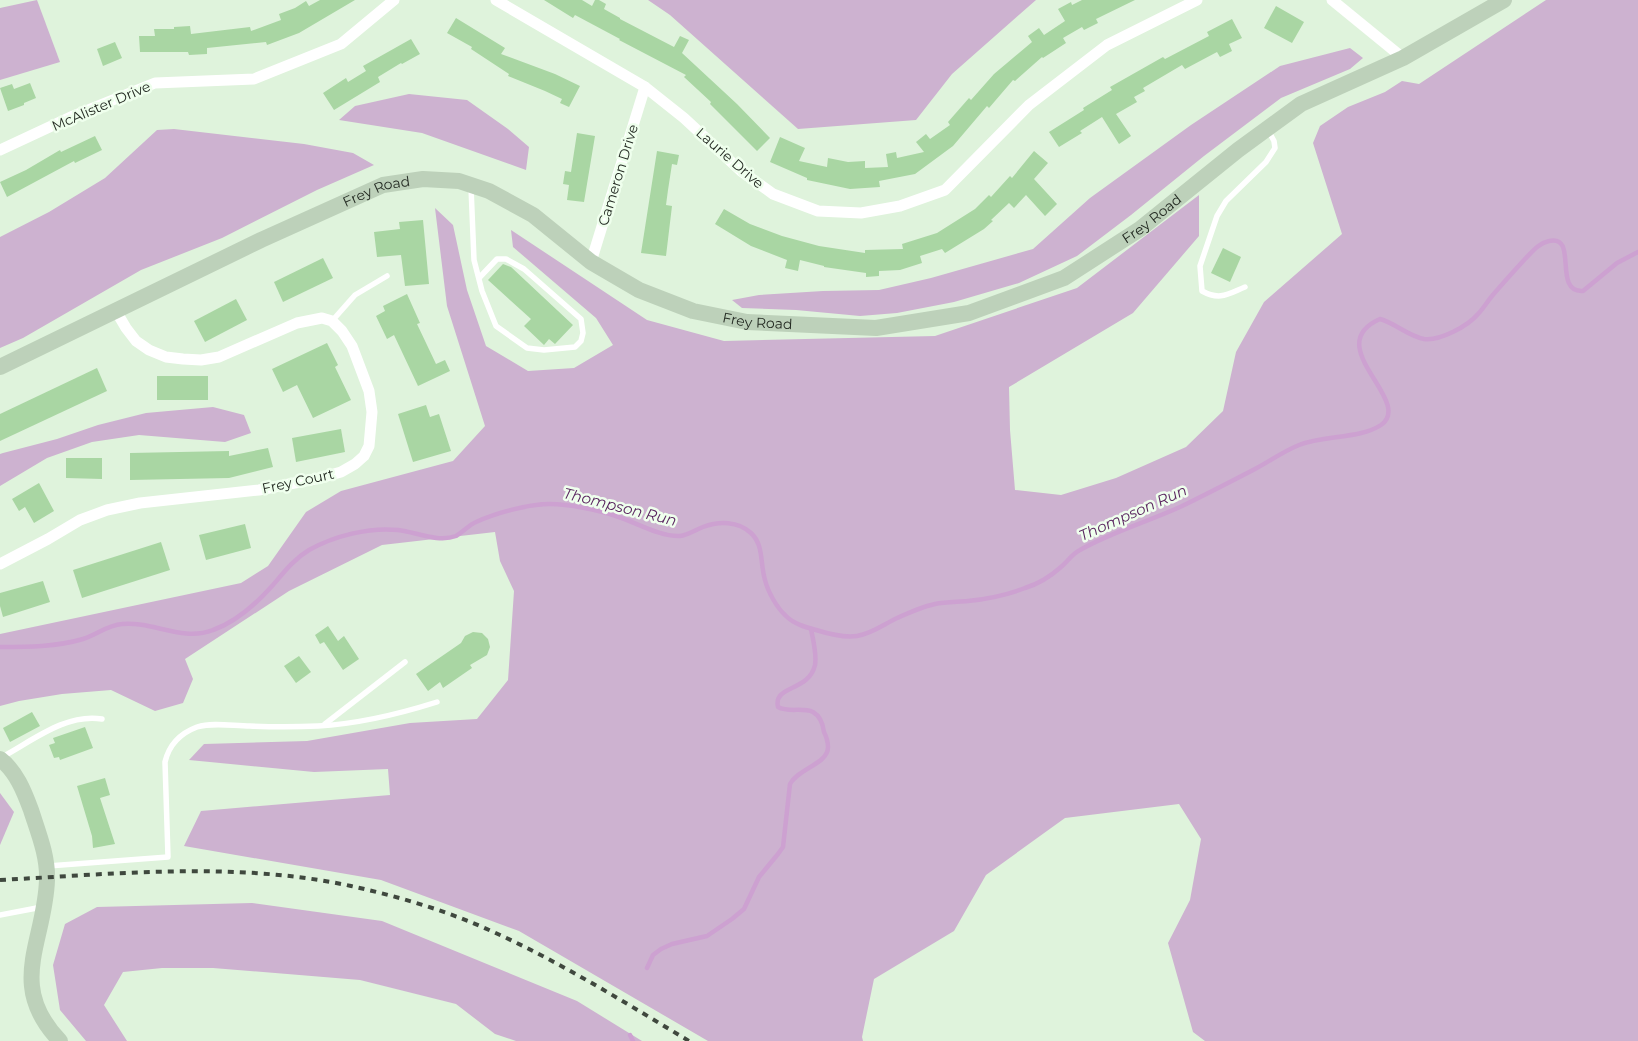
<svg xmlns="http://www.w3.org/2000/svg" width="1638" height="1041" viewBox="0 0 1638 1041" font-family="Montserrat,sans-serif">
<rect width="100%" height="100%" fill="#dff3dc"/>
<g fill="#cdb2d0">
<polygon points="37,0 60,62 0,80 0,8"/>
<polygon points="648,0 1036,0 952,74 916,120 798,129 670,15"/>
<polygon points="1546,0 1638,0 1638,1041 1205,1041 1193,1032 1168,943 1190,900 1201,839 1179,804 1065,818 986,875 954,931 874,979 862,1037 863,1041 708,1041 519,931 381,880 184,846 201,811 390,795 388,769 314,772 189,760 204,744 307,741 410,723 477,719 508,680 514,591 500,561 495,532 382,545 289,591 185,659 193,679 183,703 155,711 111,690 62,694 19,701 0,706 0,634 241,583 268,566 306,512 341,491 453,461 485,426 447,306 435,208 453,225 467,290 486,346 528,371 574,368 613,345 596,318 513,247 511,230 647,320 724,341 935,336 1077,288 1199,195 1199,236 1133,313 1009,387 1010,430 1015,490 1061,495 1116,478 1186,447 1223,411 1236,352 1264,302 1342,234 1313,143 1320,126 1348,107 1385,92 1402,81 1419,84"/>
<polygon points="1350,48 1363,58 1350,69 1281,98 1204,156 1131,215 1077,256 1019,283 954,302 897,313 860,316 796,310 742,308 732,300 759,295 823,291 879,290 931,278 1033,249 1090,198 1191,125 1280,66"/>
<polygon points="409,94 467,100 508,129 529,147 526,170 422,133 339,120 355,106"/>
<polygon points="174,129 304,144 353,153 374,165 317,190 222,238 141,270 23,338 0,348 0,237 49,212 105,178 157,130"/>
<polygon points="213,407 244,415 251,433 225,442 139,435 92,442 47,458 0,486 0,454 3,453 57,439 98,425 146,413"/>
<polygon points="0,793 14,812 0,845"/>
<polygon points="252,903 382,921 577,1001 642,1041 516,1041 495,1034 456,1004 360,980 213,968 162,968 123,972 104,1005 127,1041 86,1041 60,1010 53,965 65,924 97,907"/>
</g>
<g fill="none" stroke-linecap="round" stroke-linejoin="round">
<g stroke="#cda1d1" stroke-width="4.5">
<path d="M0 647C28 647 56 647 83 639 97 635 107 625 122 624 153 621 182 642 213 630 236 622 257 603 273 585 284 572 294 559 309 550 334 536 369 527 398 530 416 532 438 543 456 536 463 532 469 525 476 522 496 513 528 504 550 504 569 504 598 510 616 516 635 522 660 537 680 536 688 535 695 530 703 527 719 521 738 521 751 533 764 545 760 564 765 580 768 592 777 608 786 616 794 624 805 627 816 630 829 634 844 638 857 636 871 634 883 625 895 619 908 613 921 607 935 604 945 602 957 602 968 601 988 599 1007 595 1025 588 1038 584 1051 576 1061 567 1068 561 1072 554 1080 550 1112 532 1147 522 1180 507 1205 495 1230 482 1255 469 1270 461 1284 451 1299 445 1324 435 1360 439 1381 425 1415 401 1319 346 1380 319 1395 323 1408 336 1424 339 1440 341 1468 326 1478 314 1483 309 1487 302 1492 296 1503 283 1514 271 1525 259 1532 252 1539 243 1549 241 1579 234 1552 293 1583 291L1617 263 1638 252"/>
<path d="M647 968 653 955 661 949 672 944 707 936 732 919 744 909 759 877 778 854 783 847 790 784C799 768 828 764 828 747 828 742 826 736 824 732 823 724 820 716 813 712 802 707 789 713 778 707 773 685 809 692 815 665 817 654 813 640 811 629"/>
<polyline points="630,1035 633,1041"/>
</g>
</g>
<g fill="#a9d6a3">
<polygon points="320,0 355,0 299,33 267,45 266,42 207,48 207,54 189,55 188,52 140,52 139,36 155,36 154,29 174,29 174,27 190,26 191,34 250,27 251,31 281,20 279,14 295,8 306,1 309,6"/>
<polygon points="544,0 582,0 592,6 595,0 599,0 606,4 604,9 620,18 620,19 674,47 680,36 689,40 682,53 737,104 770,138 757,151 710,104 711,102 684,77 686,75 619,40 620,39 575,15 573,18"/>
<polygon points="1082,0 1135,0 1096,19 1098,23 1084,30 1082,27 1063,38 1066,43 1043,58 1042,57 1015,81 1013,80 989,108 987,106 953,146 915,174 879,181 880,187 850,189 807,180 807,178 770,162 780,137 805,148 799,161 827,167 828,158 848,162 865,161 865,168 888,167 886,154 896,152 897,158 924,152 916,142 926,134 930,139 950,125 948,122 969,98 971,100 994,74 1032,42 1028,36 1039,28 1044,35 1065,21 1058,9 1071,2 1072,5"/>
<polygon points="1276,6 1304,22 1292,43 1264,28"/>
<polygon points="456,18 505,48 501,54 555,74 580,86 569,107 560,103 562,99 545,91 508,76 509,74 471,49 472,47 447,33"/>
<polygon points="1232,19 1242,38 1229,44 1232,51 1220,57 1217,52 1185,69 1182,65 1143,88 1145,91 1134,97 1137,102 1116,114 1131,136 1119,144 1102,117 1080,131 1082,133 1059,147 1049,132 1084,110 1083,108 1112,90 1110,87 1163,57 1165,59 1209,36 1207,32"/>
<polygon points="411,39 420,54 402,64 401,63 378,77 380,82 334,110 323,93 346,78 348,82 366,71 363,66"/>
<polygon points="115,42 122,58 103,66 97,49"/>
<polygon points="30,83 36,98 24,103 24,105 8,111 0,88 12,84 14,89"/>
<polygon points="577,133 595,136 584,202 567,200 569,185 563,184 565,171 571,172"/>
<polygon points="95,136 102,150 75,163 74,161 7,197 0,182 26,170 60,150 61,152"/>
<polygon points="657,151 679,155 677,165 672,164 668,190 666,205 672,206 666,256 641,253"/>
<polygon points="1034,151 1048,163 1034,179 1057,204 1045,216 1026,195 1014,208 1009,203 991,220 993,221 984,229 945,253 942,249 920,256 922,263 900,270 879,271 879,276 866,277 866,273 824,267 824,266 800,260 798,271 785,268 787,260 751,246 715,224 724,209 750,224 782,236 819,246 865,253 865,250 903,249 902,244 937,233 975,209 989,195 991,197 1010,176 1012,178"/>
<polygon points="423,220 429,284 405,286 401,255 377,257 374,232 400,229 399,222"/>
<polygon points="1223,248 1241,257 1230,282 1211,273"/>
<polygon points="323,258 333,278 283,302 274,282"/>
<polygon points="503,264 511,267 573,325 555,344 549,339 544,345 524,326 531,319 488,280"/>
<polygon points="407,294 420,323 417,324 436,364 445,360 450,371 418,386 394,335 387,339 376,316 385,311 383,306"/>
<polygon points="236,299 247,320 205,342 194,321"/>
<polygon points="327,343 338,365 335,367 351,400 313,418 297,385 283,392 272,369"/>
<polygon points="97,368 107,391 0,441 0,414"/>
<rect x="157" y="376" width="51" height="24"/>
<polygon points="426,405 430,417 439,414 451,451 413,462 398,414"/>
<polygon points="341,429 345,452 296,462 292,438"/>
<polygon points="268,448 273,467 229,478 130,480 130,453 229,451 229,456"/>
<polygon points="66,458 102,458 102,479 66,478"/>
<polygon points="39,483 54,511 34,523 25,507 19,511 12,499"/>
<polygon points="245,524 251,548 206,560 199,535"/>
<polygon points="161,542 170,570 82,598 73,570"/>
<polygon points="43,581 50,602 3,617 0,606 0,593"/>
<polygon points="328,626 338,641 344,636 359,659 343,670 324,642 320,644 315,635"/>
<polygon points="473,632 482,633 488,639 490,647 487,655 470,665 472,668 443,688 440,682 428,691 416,674 461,643 465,636"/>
<polygon points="299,656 311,672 296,683 284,666"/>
<polygon points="32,712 40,726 10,742 3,728"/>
<polygon points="85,727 93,748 60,760 59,757 54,758 49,745 55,743 53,738"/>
<polygon points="105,778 110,795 100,798 115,844 93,848 92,836 77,786"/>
</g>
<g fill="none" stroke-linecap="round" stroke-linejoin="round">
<g stroke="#fff" stroke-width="5.5">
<polyline points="471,187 474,260 482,291 496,326 527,348 544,350 575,347 581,341 583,333 581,319 524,269 506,259 497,259 479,278"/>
<path d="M1245 287C1228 294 1220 301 1202 291L1200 266 1217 216 1226 201 1266 162 1275 148 1274 141 1268 130"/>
<polyline points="332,321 355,295 387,276"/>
<polyline points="325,724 405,662"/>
<path d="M2 757C32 741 66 713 102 719"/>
<path d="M48 866 168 857 165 762C169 745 181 733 197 727 213 722 233 726 250 726 273 727 296 727 318 726 359 724 399 714 437 702"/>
<polyline points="0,915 42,907"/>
</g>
<g stroke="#fff" stroke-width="11">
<polyline points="496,0 645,87 684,118 741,171 773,194 818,211 861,213 900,206 945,190 1029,105 1107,45 1197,0"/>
<polyline points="1332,0 1403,58"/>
<polyline points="0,150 73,116 155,83 254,79 341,44 394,0"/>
<polyline points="591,262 645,87"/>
<polyline points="0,564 48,539 80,520 107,510 140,503 259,490 320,478 341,472 355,464 364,456 369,446 372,412 369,391 352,346 342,331 332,321 322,318 297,323 219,357 201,360 183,359 166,357 149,350 136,341 126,328 116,311"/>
</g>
<g stroke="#bdd1ba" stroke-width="16">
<path id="s1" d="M0 367 261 240 383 185 423 179 459 181 489 191 533 215 591 262 639 290 693 311 747 322 876 328 969 313 1064 278 1140 229 1238 150 1301 104 1403 58 1504 0"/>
<path d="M0 759C16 771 24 791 31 810 38 832 48 856 47 880 45 942 6 985 60 1041"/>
</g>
<path stroke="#3f483e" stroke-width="4" stroke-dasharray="6 6" stroke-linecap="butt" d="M0 880C116 874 236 861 351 886 392 895 434 907 473 923 549 955 619 999 689 1041"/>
</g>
<g text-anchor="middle" stroke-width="5" stroke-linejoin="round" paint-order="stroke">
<g font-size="14" fill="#242b23" stroke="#efffed">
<text transform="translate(101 106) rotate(-23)" y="5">McAlister Drive</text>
<text transform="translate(730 158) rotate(41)" y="5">Laurie Drive</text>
<text transform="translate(618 175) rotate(-73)" y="5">Cameron Drive</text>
<text dy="5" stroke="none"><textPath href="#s1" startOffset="416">Frey Road</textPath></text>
<text dy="5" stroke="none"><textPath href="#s1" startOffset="1256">Frey Road</textPath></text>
<text dy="5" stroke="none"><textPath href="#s1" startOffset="836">Frey Road</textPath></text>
<text transform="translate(298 481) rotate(-12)" y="5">Frey Court</text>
</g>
<g font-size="15" font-style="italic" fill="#59245f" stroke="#efffed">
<text transform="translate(620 507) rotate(14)" y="5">Thompson Run</text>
<text transform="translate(1133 513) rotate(-24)" y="5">Thompson Run</text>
</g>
</g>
</svg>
